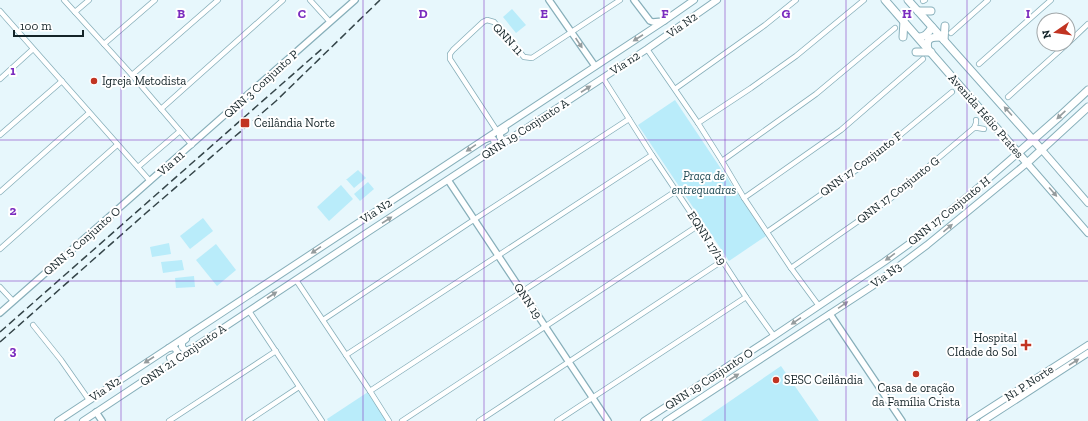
<svg xmlns="http://www.w3.org/2000/svg" width="1088" height="421" viewBox="0 0 1088 421" font-family="'Zilla Slab',serif">
<rect width="100%" height="100%" fill="#e7f7fc"/>
<g fill="#b9ecfa">
<polygon points="512,9 526,25 516,33 503,17"/>
<polygon points="675,100 766,236 729,261 638,125"/>
<polygon points="358,170 366,178 354,188 346,179 347,179"/>
<polygon points="368,182 374,189 360,201 354,194"/>
<polygon points="341,185 353,199 329,221 317,207"/>
<polygon points="203,218 213,231 190,249 180,236"/>
<polygon points="169,243 171,254 152,257 150,247"/>
<polygon points="216,244 236,270 217,286 196,260"/>
<polygon points="182,260 184,270 163,273 161,262"/>
<polygon points="194,276 195,287 176,288 175,278"/>
<polygon points="781,366 819,421 701,421"/>
<polygon points="368,392 387,421 328,421 327,419"/>
</g>
<g fill="none" stroke-linecap="round" stroke-linejoin="round">
<defs>
<g id="minor">
<polyline points="64,0 132,75 192,145"/>
<polyline points="310,0 330,22"/>
<polyline points="923,1 925,0"/>
<polyline points="0,11 150,181"/>
<polyline points="75,12 89,0"/>
<polyline points="951,33 988,0"/>
<polyline points="1068,43 1088,24"/>
<polyline points="104,44 155,0"/>
<polyline points="647,49 698,123 722,161 744,198 791,268 819,306"/>
<polyline points="979,64 1051,0"/>
<polyline points="132,75 218,0"/>
<polyline points="603,78 652,155 699,225 746,297 774,336"/>
<polyline points="0,79 33,49"/>
<polyline points="675,89 765,25 796,0"/>
<polyline points="1008,97 1067,44"/>
<polyline points="161,109 283,0"/>
<polyline points="698,123 751,88 796,56 864,0"/>
<polyline points="974,128 976,123 976,120"/>
<polyline points="499,134 450,59 450,54 453,50 483,22 487,20 494,22 524,57 532,58 620,0"/>
<polyline points="0,135 62,81"/>
<polyline points="722,161 816,94 895,28"/>
<polyline points="138,167 180,131"/>
<polyline points="0,192 89,113"/>
<polyline points="744,198 841,130 923,59"/>
<polyline points="767,232 865,164 952,92"/>
<polyline points="0,249 117,145"/>
<polyline points="791,268 890,199 974,128 978,128 984,129"/>
<polyline points="296,280 370,391 389,421"/>
<polyline points="0,287 13,301"/>
<polyline points="249,311 322,421"/>
<polyline points="323,320 475,219 629,119"/>
<polyline points="33,325 61,360 89,400"/>
<polyline points="346,355 652,155"/>
<polyline points="370,391 676,191"/>
<polyline points="169,421 276,351"/>
<polyline points="248,421 299,387"/>
<polyline points="402,421 699,225"/>
<polyline points="479,421 722,261"/>
<polyline points="557,421 746,297"/>
</g>
<g id="tertiary">
<polyline points="549,0 595,66"/>
<polyline points="634,0 650,21 653,22 664,21"/>
<polyline points="448,180 608,421"/>
<polyline points="0,313 355,0"/>
<polyline points="830,314 902,421"/>
<polyline points="96,412 102,421"/>
</g>
<g id="secondary">
<polyline points="505,130 500,133 500,137 503,140 509,139"/>
<polyline points="486,139 491,137 494,140 495,145 489,148"/>
<polyline points="1042,150 1088,203"/>
<polyline points="186,339 182,342 182,347 186,351 190,349"/>
<polyline points="169,348 174,347 177,351 176,355 170,358"/>
<polyline points="58,421 664,21 694,0"/>
<polyline points="83,421 368,232 647,49 717,0"/>
<polyline points="644,421 774,336 884,262 909,244 973,192 1018,153"/>
<polyline points="666,421 871,287 927,245 1027,163 1088,233"/>
<polyline points="970,421 1088,345"/>
<polyline points="983,421 1088,353"/>
</g>
<g id="primary">
<polyline points="885,0 1027,163 1088,107"/>
<polyline points="908,0 1042,150"/>
<polyline points="918,11 931,11"/>
<polyline points="903,37 904,21"/>
<path d="M918 37C925 38 929 32 932 27"/>
<polyline points="944,40 945,26"/>
<path d="M928 49C925 37 933 37 942 37"/>
<polyline points="916,52 931,52"/>
<polyline points="1018,153 1060,116 1088,90"/>
</g>
</defs>
<use href="#minor" stroke="#87afba" stroke-width="6"/>
<use href="#tertiary" stroke="#87afba" stroke-width="8"/>
<use href="#secondary" stroke="#87afba" stroke-width="8"/>
<use href="#primary" stroke="#87afba" stroke-width="9"/>
<use href="#minor" stroke="#fff" stroke-width="4.5"/>
<use href="#tertiary" stroke="#fff" stroke-width="5.5"/>
<use href="#secondary" stroke="#fff" stroke-width="6"/>
<use href="#primary" stroke="#fff" stroke-width="7"/>
<g stroke="#354549" stroke-width="1.5" stroke-dasharray="8 4" stroke-linecap="butt">
<polyline points="0,332 324,47"/>
<polyline points="0,342 146,213 203,164 276,101 380,0"/>
</g>
</g>
<defs><path id="oneway-solid" d="M-6-.8H1V-3.2L6.5 0L1 3.2V.8H-6Z"/></defs>
<g fill="#959c9e">
<use href="#oneway-solid" transform="translate(638 38) rotate(147)"/>
<use href="#oneway-solid" transform="translate(579 43) rotate(56)"/>
<use href="#oneway-solid" transform="translate(586 89) rotate(-33)"/>
<use href="#oneway-solid" transform="translate(1008 111) rotate(-132)"/>
<use href="#oneway-solid" transform="translate(1061 115) rotate(137)"/>
<use href="#oneway-solid" transform="translate(471 148) rotate(146)"/>
<use href="#oneway-solid" transform="translate(1053 192) rotate(49)"/>
<use href="#oneway-solid" transform="translate(387 220) rotate(-33)"/>
<use href="#oneway-solid" transform="translate(948 228) rotate(-40)"/>
<use href="#oneway-solid" transform="translate(316 250) rotate(146)"/>
<use href="#oneway-solid" transform="translate(890 257) rotate(144)"/>
<use href="#oneway-solid" transform="translate(272 295) rotate(-33)"/>
<use href="#oneway-solid" transform="translate(843 305) rotate(-34)"/>
<use href="#oneway-solid" transform="translate(796 321) rotate(146)"/>
<use href="#oneway-solid" transform="translate(149 360) rotate(147)"/>
<use href="#oneway-solid" transform="translate(1074 362) rotate(-33)"/>
<use href="#oneway-solid" transform="translate(734 377) rotate(-33)"/>
</g>
<path fill="none" stroke="#7b2cbf" stroke-width="1" stroke-opacity="0.55" d="M121 0V421M242 0V421M363 0V421M484 0V421M604 0V421M725 0V421M846 0V421M967 0V421M0 140H1088M0 281H1088"/>
<g fill="#c13422" stroke="#fff" stroke-width="1.5">
<circle cx="94" cy="81" r="4"/>
<rect x="240" y="118" width="10" height="10" rx="2"/>
<path d="M1024 339h4v4h4v4h-4v4h-4v-4h-4v-4h4z"/>
<circle cx="916" cy="374" r="4"/>
<circle cx="776" cy="380" r="4"/>
</g>
<g text-anchor="middle" stroke-width="4" stroke-linejoin="round" paint-order="stroke">
<g font-size="12" fill="#142428" stroke="#fff">
<text transform="translate(682 25) rotate(-35)" y="4">Via N2</text>
<text transform="translate(508 39) rotate(47)" y="4">QNN 11</text>
<text transform="translate(625 63) rotate(-33)" y="4">Via n2</text>
<text transform="translate(261 84) rotate(-42)" y="4">QNN 3 Conjunto P</text>
<text transform="translate(986 116) rotate(49)" y="4">Avenida Hélio Prates</text>
<text transform="translate(525 129) rotate(-33)" y="4">QNN 19 Conjunto A</text>
<text transform="translate(171 163) rotate(-41)" y="4">Via n1</text>
<text transform="translate(861 164) rotate(-37)" y="4">QNN 17 Conjunto F</text>
<text transform="translate(898 190) rotate(-38)" y="4">QNN 17 Conjunto G</text>
<text transform="translate(376 211) rotate(-33)" y="4">Via N2</text>
<text transform="translate(949 211) rotate(-39)" y="4">QNN 17 Conjunto H</text>
<text transform="translate(707 238) rotate(57)" y="4">EQNN 17/19</text>
<text transform="translate(82 241) rotate(-41)" y="4">QNN 5 Conjunto O</text>
<text transform="translate(886 275) rotate(-36)" y="4">Via N3</text>
<text transform="translate(528 301) rotate(56)" y="4">QNN 19</text>
<text transform="translate(183 355) rotate(-34)" y="4">QNN 21 Conjunto A</text>
<text transform="translate(709 379) rotate(-33)" y="4">QNN 19 Conjunto O</text>
<text transform="translate(1029 383) rotate(-33)" y="4">N1 P Norte</text>
<text transform="translate(105 389) rotate(-34)" y="4">Via N2</text>
</g>
<g font-size="12" fill="#142428" stroke="#fff" text-anchor="start">
<text x="102" y="85">Igreja Metodista</text>
<text x="254" y="127">Ceilândia Norte</text>
<text x="1017" y="342" text-anchor="end">Hospital<tspan x="1017" dy="14">CIdade do Sol</tspan></text>
<text x="784" y="384">SESC Ceilândia</text>
<text x="916" y="392" text-anchor="middle">Casa de oração<tspan x="916" dy="14">da Família Crista</tspan></text>
</g>
<g font-size="12" font-style="italic" fill="#1e4953" stroke="#fff">
<text x="704" y="180">Praça de<tspan x="704" dy="14">entrequadras</tspan></text>
</g>
</g>
<g font-size="13" text-anchor="middle" font-weight="bold" fill="#7b2cbf" stroke="#fff" stroke-width="4" stroke-linejoin="round" paint-order="stroke">
<text x="181" y="18">B</text>
<text x="302" y="18">C</text>
<text x="423" y="18">D</text>
<text x="544" y="18">E</text>
<text x="665" y="18">F</text>
<text x="786" y="18">G</text>
<text x="907" y="18">H</text>
<text x="1028" y="18">I</text>
<text x="13" y="75">1</text>
<text x="13" y="215">2</text>
<text x="13" y="355">3</text>
</g>
<g transform="translate(1056 32) rotate(257)"><circle r="19" fill="#ffffff" stroke="#a1a7a9"/>
<path d="M0-3L7 15L0 10L-7 15Z" fill="#c13422"/>
<text y="-6" font-size="11" font-weight="bold" text-anchor="middle" fill="#142428">N</text>
</g>
<path d="M14 30v6h69v-6" fill="none" stroke="#142428" stroke-width="2"/>
<text x="20" y="30" font-size="12" fill="#142428" stroke="#ffffff" stroke-width="3" paint-order="stroke">100 m</text>
</svg>
